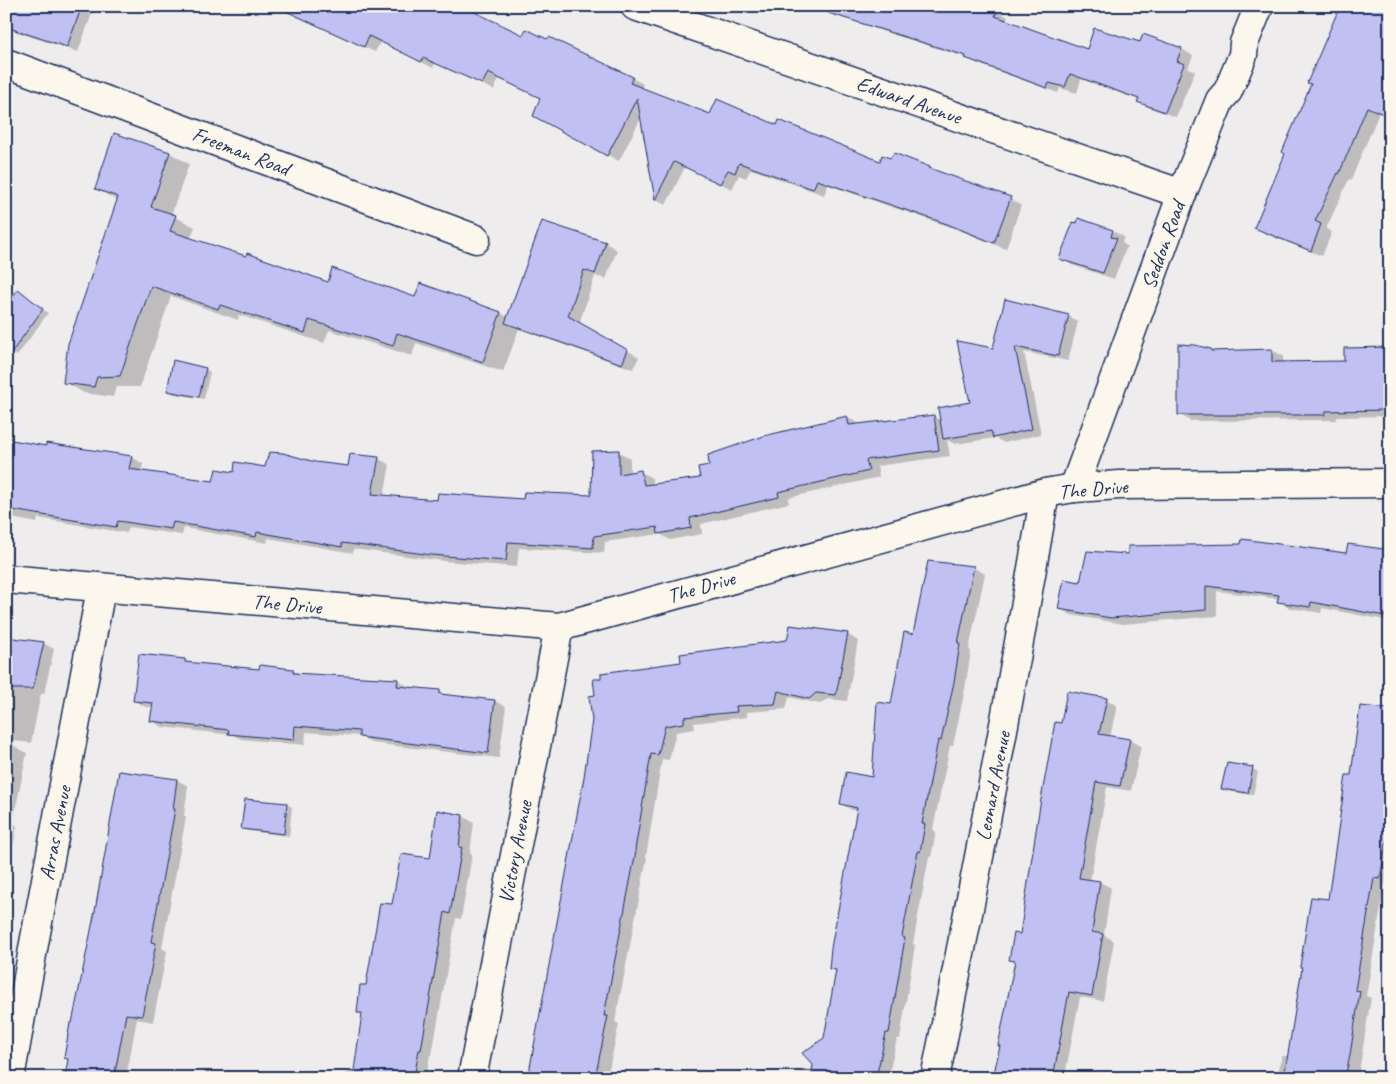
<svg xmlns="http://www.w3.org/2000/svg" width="1396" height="1084" viewBox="0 0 1396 1084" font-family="Caveat,sans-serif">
<rect width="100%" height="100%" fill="#efeced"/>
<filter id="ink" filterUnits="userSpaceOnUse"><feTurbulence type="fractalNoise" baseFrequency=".02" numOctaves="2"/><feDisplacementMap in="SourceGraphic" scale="10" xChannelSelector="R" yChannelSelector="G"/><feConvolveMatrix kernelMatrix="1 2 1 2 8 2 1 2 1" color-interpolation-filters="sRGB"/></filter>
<g filter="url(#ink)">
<g fill="#0003">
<polygon points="12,6 91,6 94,8 78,52 16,32 6,26"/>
<polygon points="275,6 443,6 632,78 643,84 641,89 711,116 778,126 881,163 890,160 894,154 937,173 1010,199 1021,205 1006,249 959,230 828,185 824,195 751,169 746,178 739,175 732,189 685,167 666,205 656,199 642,116 619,161 545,122 542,98 499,79 494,90 435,63 433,68 381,41 375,52"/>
<polygon points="812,6 984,6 997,11 1008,17 1006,21 1087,50 1140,44 1143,36 1182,49 1193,56 1188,68 1195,71 1176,117 1150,108 1139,102 1139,100 1081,79 1077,93 1060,88 1058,93 978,64 968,58 882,31"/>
<polygon points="1390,6 1390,117 1379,113 1351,180 1349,179 1326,229 1332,232 1322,256 1266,234 1255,227 1286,154 1313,84"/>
<polygon points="6,134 12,139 6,145"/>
<polygon points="170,153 189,164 171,215 195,227 190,239 329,283 416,299 421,285 501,313 509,318 606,243 617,250 606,279 595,276 579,324 639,357 633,369 519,329 503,372 416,343 412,356 329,330 324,343 239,315 238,320 171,296 140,387 116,387 113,397 84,393 65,382 118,201 97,189"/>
<polygon points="6,195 14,204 6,211"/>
<polygon points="1079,220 1113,231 1124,237 1122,243 1127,246 1114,279 1072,265 1061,258"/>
<polygon points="23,294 48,313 17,356 6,348"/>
<polygon points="1068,316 1078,322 1068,361 1024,352 1041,434 1004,443 995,438 955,444 947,440 950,456 877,466 879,477 788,498 789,503 701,524 702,534 670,540 660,534 605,542 604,553 519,548 517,567 444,561 353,549 353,553 268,538 267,543 184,528 182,535 129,527 127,533 38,518 37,523 6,517 6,440 47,448 132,457 143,464 141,472 214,482 236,473 266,468 315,463 349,468 379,459 390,465 384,496 438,501 524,501 592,496 619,452 630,458 630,473 641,472 652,478 653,485 701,479 711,466 847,417 858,423 859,425 934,416 941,421 972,403 994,349"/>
<polygon points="1390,348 1390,416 1337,417 1336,420 1190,421 1179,414 1211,350 1215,352 1272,350 1283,356 1283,364 1345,363"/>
<polygon points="205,369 210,372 204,399 174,394 169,391"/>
<polygon points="1390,551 1390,621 1322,608 1321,613 1290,608 1279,601 1279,599 1217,591 1217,616 1123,624 1071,615 1059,608 1081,583 1129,555 1347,554"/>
<polygon points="974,568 985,574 969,649 971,651 965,689 953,746 950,746 933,829 936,832 931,857 929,857 913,944 915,945 900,1039 897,1039 888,1078 812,1078 825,1039 837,972 830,968 858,811 852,810 841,804 873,778 892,705 914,635"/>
<polygon points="847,634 858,641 847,701 827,699 820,704 789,697 786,709 747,712 747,717 694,723 695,729 676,732 669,760 662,759 646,857 647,858 615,1022 619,1024 607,1078 529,1078 540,1016 541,1016 682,663"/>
<polygon points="6,638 43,643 54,649 44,694 41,694 31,743 6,740"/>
<polygon points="185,660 190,664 261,670 293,670 301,675 398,680 409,687 408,688 440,692 447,696 495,701 506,707 499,758 371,743 359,736 306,732 305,745 241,739 233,735 162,727 151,720 154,707 145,707 134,700"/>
<polygon points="1106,699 1117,706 1110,737 1130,740 1141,746 1131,791 1107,787 1090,881 1100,882 1111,888 1104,935 1114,941 1103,1001 1080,997 1066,1070 1072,1074 1071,1078 995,1078 1016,963 1010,959 1021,936 1062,725"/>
<polygon points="1390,710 1390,884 1385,884 1366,996 1371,998 1358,1078 1277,1078 1282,1056 1289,1056 1329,901 1352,776"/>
<polygon points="6,745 14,746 27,753 13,822 17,826 12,853 6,859"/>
<polygon points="1227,764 1253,769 1258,772 1253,795 1227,791 1222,788"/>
<polygon points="177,780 188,786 184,815 186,817 162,948 167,951 153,1022 137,1019 126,1078 66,1078 74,1025"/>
<polygon points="286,804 292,807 289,836 248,831 243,828"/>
<polygon points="463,816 474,823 470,853 472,855 461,919 456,918 432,1055 430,1055 426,1078 343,1078 342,1076 356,1068 363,1015 358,1012 393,906 431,860"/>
</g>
<g fill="#c1c0f2" stroke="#1b2f5e">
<polygon points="6,6 82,6 67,47 6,27"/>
<polygon points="275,6 462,6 523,35 526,29 547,39 549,37 633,77 630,83 710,114 717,99 777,125 779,120 880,161 882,155 890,158 894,153 930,167 929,168 1011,197 994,243 947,224 817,180 813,189 739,163 735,173 728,170 720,184 674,162 655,200 637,98 607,156 533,116 540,98 488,73 482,84 423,58 421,62 369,36 364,47"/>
<polygon points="829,6 999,6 995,16 1087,49 1094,28 1140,42 1143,34 1182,48 1177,61 1184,64 1165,112 1137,102 1139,99 1070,74 1065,87 1049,83 1047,88 965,58 966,56 828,13"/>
<polygon points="1340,6 1390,6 1390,117 1367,107 1339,174 1338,173 1315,221 1321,224 1311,251 1254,228 1285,154 1282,152 1311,84 1307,83"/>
<polygon points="114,133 170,152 151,207 176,215 170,231 246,256 247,253 328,282 332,268 415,297 420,283 501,312 483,362 397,333 393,346 309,320 305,333 220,305 218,309 151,286 120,376 97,377 94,387 63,383 68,344 118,197 95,189"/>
<polygon points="1078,218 1113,230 1111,237 1117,238 1103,273 1059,259 1073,222 1077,223"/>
<polygon points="542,221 606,242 595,274 584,270 568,316 628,350 622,364 505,323"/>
<polygon points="18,289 43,309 6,360 6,306"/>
<polygon points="1005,299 1069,315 1058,356 1015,347 1032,429 993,438 991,431 943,439 938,408 970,402 957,341 993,348"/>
<polygon points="1178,344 1195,345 1211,349 1211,351 1272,349 1272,362 1344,361 1344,348 1390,347 1390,410 1326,411 1325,415 1178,415"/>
<polygon points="173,360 206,368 199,397 167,391"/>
<polygon points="934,415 939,450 866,460 869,471 778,492 779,497 690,518 691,528 658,534 657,527 594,536 593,548 508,542 506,561 432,555 342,543 342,547 257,532 256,537 173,522 171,529 118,521 116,527 6,509 6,439 46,446 46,443 132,456 129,469 213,481 216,469 234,472 235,462 265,467 269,452 283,453 315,462 348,466 350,454 379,457 372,494 437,500 438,493 523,499 524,492 591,495 592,451 619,450 619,474 641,470 644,485 700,478 698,467 709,465 708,455 764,436 847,416 849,425"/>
<polygon points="1242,539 1346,553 1348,544 1390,550 1390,617 1311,602 1310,607 1277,602 1279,595 1206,586 1206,610 1111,618 1058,609 1064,579 1080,582 1087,551 1128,554 1128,546 1241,544"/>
<polygon points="928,561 974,566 958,643 960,644 954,682 941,741 938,740 922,824 925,824 920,852 918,851 902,937 905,938 889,1033 886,1033 876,1078 811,1078 813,1065 802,1053 824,1038 836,970 829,969 831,948 857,808 840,804 846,772 872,777 877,702 891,704 904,632 913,634"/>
<polygon points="790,625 848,633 836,695 816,693 809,699 778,691 775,704 736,706 737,712 684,717 684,723 665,726 658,755 651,754 635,850 636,851 604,1016 608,1016 595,1078 528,1078 584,777 592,720 589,696 595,695 593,679 601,679 601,673 681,662 680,654 787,640"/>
<polygon points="6,637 44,642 33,689 6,689"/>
<polygon points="139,654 185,659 185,662 259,669 260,665 293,669 293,673 398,679 397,686 440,690 440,694 495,700 488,753 359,737 359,731 295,726 294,740 228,734 229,730 150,721 153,703 133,701"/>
<polygon points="1067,691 1107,698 1099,734 1130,739 1120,786 1096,782 1079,878 1100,881 1092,932 1103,934 1092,996 1069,992 1053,1078 993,1078 1000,1046 998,1046 1015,961 1009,960 1014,933 1020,934 1040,805 1055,722 1061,723"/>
<polygon points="1360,706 1390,709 1390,820 1380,879 1374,878 1355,990 1360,991 1350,1055 1345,1078 1284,1078 1302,968 1300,967 1311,897 1328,899 1346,775 1351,775"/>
<polygon points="1227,763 1253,767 1248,793 1221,789"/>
<polygon points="119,771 177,779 173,809 175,809 151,942 156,943 142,1016 126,1014 114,1078 65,1078 68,1059 64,1058 70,1023 72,1023 95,911"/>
<polygon points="245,799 287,803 284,834 241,829"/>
<polygon points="437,810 463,815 459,847 462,847 450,914 445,912 421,1050 419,1050 414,1078 353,1078 362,1013 357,1013 360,985 366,985 380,903 392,904 401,854 430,858"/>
</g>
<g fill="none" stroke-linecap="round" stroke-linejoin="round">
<defs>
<g id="street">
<polyline points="635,6 1182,194"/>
<polyline points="6,63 476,239"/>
<polyline points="1074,488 1182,194 1220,100 1228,91 1243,55 1244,43 1259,6"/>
<polyline points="10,1078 35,938 101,589"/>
<polyline points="472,1078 559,627"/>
<path d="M935 1078C975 883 1012 688 1045 493"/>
</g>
<polyline id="secondary" points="6,579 559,627 1045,493 1074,488 1120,485 1390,483"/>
</defs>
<use href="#street" stroke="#1b2f5e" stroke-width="31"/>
<use href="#secondary" stroke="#1b2f5e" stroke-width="31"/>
<use href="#street" stroke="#fbf7ec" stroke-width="28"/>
<use href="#secondary" stroke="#fbf7ec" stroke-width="28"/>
</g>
</g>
<g text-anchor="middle" stroke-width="4.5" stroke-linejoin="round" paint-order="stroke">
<g font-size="21" fill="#1b2f5e" stroke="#fbf7ec">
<text transform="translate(909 100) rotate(19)" y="7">Edward Avenue</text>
<text transform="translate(241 151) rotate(21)" y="7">Freeman Road</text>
<text transform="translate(1163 245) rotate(-70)" y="7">Seddon Road</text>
<text transform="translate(1093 489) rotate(-5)" y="7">The Drive</text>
<text transform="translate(701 587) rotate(-16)" y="7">The Drive</text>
<text transform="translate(287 604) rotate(5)" y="7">The Drive</text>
<text transform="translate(993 786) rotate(-79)" y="7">Leonard Avenue</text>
<text transform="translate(55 833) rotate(-79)" y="7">Arras Avenue</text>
<text transform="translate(515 852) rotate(-79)" y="7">Victory Avenue</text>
</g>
</g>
<rect width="1396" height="1084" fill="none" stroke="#fbf7ec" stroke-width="25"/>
<rect x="12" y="12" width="1371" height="1059" fill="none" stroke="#1b2f5e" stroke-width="2" filter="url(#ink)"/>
</svg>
